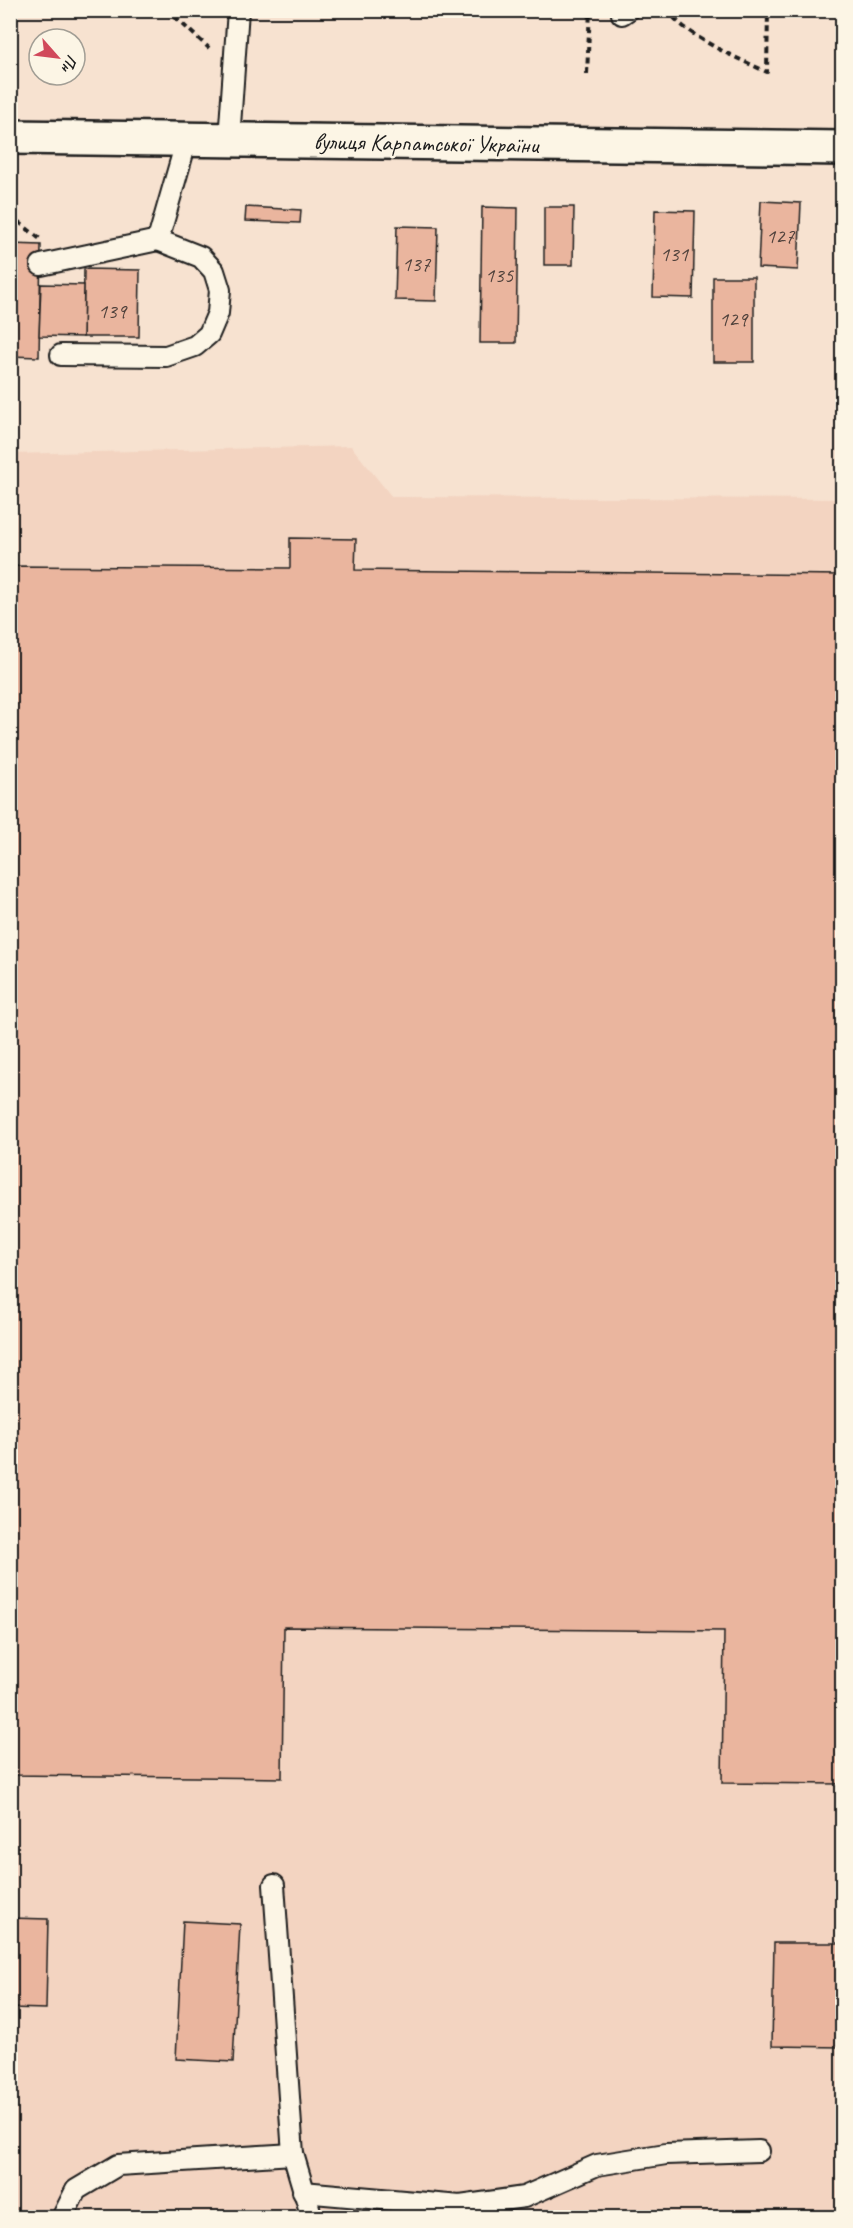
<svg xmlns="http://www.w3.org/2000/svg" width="853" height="2228" viewBox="0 0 853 2228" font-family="Caveat,sans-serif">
<rect width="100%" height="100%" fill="#f7e2d0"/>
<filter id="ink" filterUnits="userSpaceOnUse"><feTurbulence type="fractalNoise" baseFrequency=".0167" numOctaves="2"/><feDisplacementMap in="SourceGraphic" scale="12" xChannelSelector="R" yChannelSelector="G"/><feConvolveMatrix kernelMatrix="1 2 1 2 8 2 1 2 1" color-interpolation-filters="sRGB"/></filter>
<g filter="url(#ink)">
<polygon fill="#f3d4c1" points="351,446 392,497 842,499 842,2217 11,2217 10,454"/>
<g fill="#eab59e" stroke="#1c1c1c" stroke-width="1.5">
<polygon points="761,201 801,203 798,270 758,268"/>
<polygon points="246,207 301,210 300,223 245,221"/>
<polygon points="482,207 518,208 516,343 480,343"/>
<polygon points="544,207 574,207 573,265 544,265"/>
<polygon points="655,210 695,211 693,298 653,297"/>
<polygon points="397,226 438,227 436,301 395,300"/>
<polygon points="10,244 41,245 39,357 10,356"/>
<polygon points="84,269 140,270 139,337 83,337"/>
<rect x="713" y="277" width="41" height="85"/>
<polygon points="41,284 84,285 83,337 39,336"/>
<polygon points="290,538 356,539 355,570 842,575 842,1784 722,1783 724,1631 284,1627 282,1778 10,1775 10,566 290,568"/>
<polygon points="10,1918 48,1919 46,2009 10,2008"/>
<polygon points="183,1921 240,1924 233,2062 176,2059"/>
<polygon points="774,1943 842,1943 842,2047 772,2046"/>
</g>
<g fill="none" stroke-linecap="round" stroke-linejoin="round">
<defs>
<g id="lane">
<polyline points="622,14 628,10"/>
<polyline points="229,140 238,10"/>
<polyline points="41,265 158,240 187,139"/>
<polyline points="61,355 166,356 195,346 209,334 218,313 220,290 214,271 201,257 158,240"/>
<polyline points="274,1885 293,2154 312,2218"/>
<polyline points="303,2192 460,2206 524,2197 597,2165 666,2154 759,2151"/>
<polyline points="62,2218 76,2190 118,2165 293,2154"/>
</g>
<polyline id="secondary" points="10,137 842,148"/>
</defs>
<use href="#lane" stroke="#1c1c1c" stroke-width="24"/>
<use href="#secondary" stroke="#1c1c1c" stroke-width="38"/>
<g stroke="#1c1c1c" stroke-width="4" stroke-dasharray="6 4.5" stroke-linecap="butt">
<polyline points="167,10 209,48"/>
<path d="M667 10C690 39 735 57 767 72L768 10"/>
<polyline points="587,74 590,10"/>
<polyline points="10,215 40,239"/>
</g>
<use href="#lane" stroke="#fcf5e5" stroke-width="20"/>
<use href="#secondary" stroke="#fcf5e5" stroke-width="33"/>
</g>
</g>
<g text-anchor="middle" stroke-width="5" stroke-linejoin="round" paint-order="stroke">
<g font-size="21" fill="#50423c">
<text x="780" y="243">127</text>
<text x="674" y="261">131</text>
<text x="416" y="271">137</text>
<text x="499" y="282">135</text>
<text x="112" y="318">139</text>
<text x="733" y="326">129</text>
</g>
<g font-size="24" fill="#1c1c1c" stroke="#fcf5e5">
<text transform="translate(426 143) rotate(1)" y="8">вулиця Карпатської України</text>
</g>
</g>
<rect width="853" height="2228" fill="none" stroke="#fcf5e5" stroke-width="36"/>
<rect x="18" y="18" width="817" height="2192" fill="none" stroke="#1c1c1c" stroke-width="2" filter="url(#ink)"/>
<g transform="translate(57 57) rotate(118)"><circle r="28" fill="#fcf5e5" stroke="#a29e95" stroke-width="1.5"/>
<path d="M0-4.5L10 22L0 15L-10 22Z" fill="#d1495b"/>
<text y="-9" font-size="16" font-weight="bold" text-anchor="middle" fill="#1c1c1c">Пн</text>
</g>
</svg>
